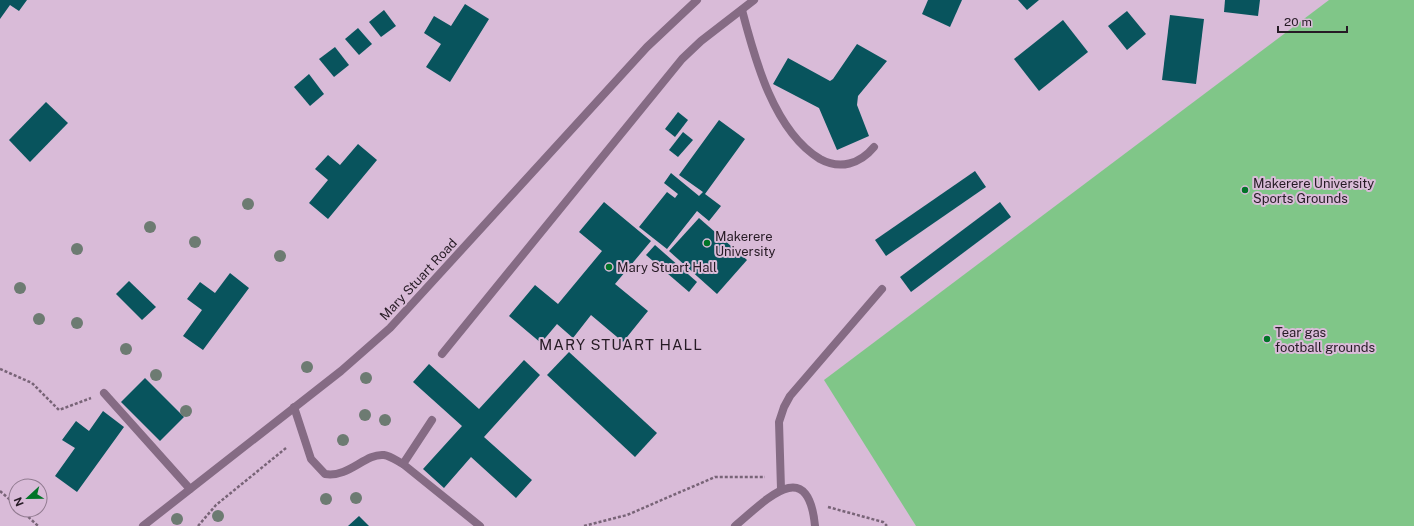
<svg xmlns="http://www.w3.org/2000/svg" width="1414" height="526" viewBox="0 0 1414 526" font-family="'Public Sans',sans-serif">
<rect width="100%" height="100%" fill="#d9bbd8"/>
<polygon fill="#80c688" points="1329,0 1414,0 1414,526 916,526 824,380"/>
<g fill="#08545d">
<polygon points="0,0 27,0 19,11 10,5 0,19"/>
<polygon points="928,0 962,0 950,27 922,14"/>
<polygon points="1018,0 1039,0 1027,10"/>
<polygon points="1225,0 1260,0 1258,16 1224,12"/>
<polygon points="465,4 489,19 450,82 426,67 441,44 424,33 434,16 451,26"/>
<polygon points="384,10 396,26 381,37 369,22"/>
<polygon points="1127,11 1146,34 1127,50 1108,26"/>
<polygon points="1170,15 1204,19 1196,84 1162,80"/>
<polygon points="1063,20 1088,52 1039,91 1014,59"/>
<polygon points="358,28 372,44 359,55 345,39"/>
<polygon points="857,44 887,61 858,96 857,105 869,136 837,150 819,108 773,84 788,58 830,81 833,79"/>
<polygon points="335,47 349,65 334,77 319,59"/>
<polygon points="309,74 324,94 310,106 294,87"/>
<polygon points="46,102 68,123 30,162 9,140"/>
<polygon points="678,112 688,120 675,137 665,129"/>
<polygon points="719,120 745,139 705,194 721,206 709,221 697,211 667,249 639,227 667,192 675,198 678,194 664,183 671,173 699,196 703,192 679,175"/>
<polygon points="683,132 693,140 678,157 669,150"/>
<polygon points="358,144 377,160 328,219 309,203 328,180 315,169 328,155 340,165"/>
<polygon points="975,171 986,187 886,256 875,240"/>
<polygon points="604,202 651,241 615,284 648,311 623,342 591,315 573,338 557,324 541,343 509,316 535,285 558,304 602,251 579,232"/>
<polygon points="1000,202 1011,217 911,292 900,277"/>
<polygon points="699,218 747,260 717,294 669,251"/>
<polygon points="655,245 697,282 689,292 646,255"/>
<polygon points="230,273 249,288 203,350 183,336 202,310 187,299 200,282 215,293"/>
<polygon points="129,281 156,307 142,320 116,294"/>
<polygon points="569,352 657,433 635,457 547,375"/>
<polygon points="524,360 540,375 484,437 532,480 516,498 471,457 444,488 423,469 462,426 413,382 429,364 479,409"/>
<polygon points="145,378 184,417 160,441 121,402"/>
<polygon points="103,411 124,427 77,492 55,476 75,448 62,440 76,421 89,431"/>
<polygon points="359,516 369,526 348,526"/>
</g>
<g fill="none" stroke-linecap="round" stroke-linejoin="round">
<g stroke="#786477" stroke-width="2.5" stroke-dasharray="3 2" stroke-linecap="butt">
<polyline points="0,369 32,383 59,410 91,398"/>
<polyline points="0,491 16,505"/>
<polyline points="828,507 883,522 887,526"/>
<polyline points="21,510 38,526"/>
<polyline points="198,526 216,505 286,448"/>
<polyline points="584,526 627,515 715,477 765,477"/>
</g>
<g stroke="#856b84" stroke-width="8">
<path d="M742 10C755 60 774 131 820 159 840 170 860 164 874 147"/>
<polyline points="442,354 682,59 701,41 754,0"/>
<polyline points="104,393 190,489"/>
<path d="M294 407 311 459 325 474C349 478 365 453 384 455 391 456 397 461 403 464L480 526"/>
<polyline points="403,464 432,420"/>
<polyline points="781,489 779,422 784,407 790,396 882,289"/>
<polyline points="143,526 341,371 390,328 647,47 697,0"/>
<path d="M735 526C764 502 808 453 815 526"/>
</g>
</g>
<g fill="#6d7b72">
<circle cx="248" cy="204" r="6"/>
<circle cx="150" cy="227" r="6"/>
<circle cx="195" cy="242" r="6"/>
<circle cx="77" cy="249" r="6"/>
<circle cx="280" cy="256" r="6"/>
<circle cx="20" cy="288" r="6"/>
<circle cx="39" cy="319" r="6"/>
<circle cx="77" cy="323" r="6"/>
<circle cx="126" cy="349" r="6"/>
<circle cx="307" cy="367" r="6"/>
<circle cx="156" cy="375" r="6"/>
<circle cx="366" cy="378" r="6"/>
<circle cx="186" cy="411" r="6"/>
<circle cx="365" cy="415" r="6"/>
<circle cx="385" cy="420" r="6"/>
<circle cx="343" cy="440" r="6"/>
<circle cx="356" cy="498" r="6"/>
<circle cx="326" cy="499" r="6"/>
<circle cx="218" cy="516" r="6"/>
<circle cx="177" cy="519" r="6"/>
</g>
<g fill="#027428" stroke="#d9bbd8" stroke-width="1.5">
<circle cx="1245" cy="190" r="4"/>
<circle cx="707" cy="243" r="4"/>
<circle cx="609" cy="267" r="4"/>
<circle cx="1267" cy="339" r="4"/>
</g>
<g text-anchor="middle" stroke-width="4" stroke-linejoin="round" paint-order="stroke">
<g font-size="13" fill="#261b25" stroke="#d9bbd8" text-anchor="start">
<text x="1253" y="188">Makerere University<tspan x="1253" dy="15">Sports Grounds</tspan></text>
<text x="715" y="241">Makerere<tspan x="715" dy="15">University</tspan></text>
<text x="617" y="272">Mary Stuart Hall</text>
<text x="1275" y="337">Tear gas<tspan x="1275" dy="15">football grounds</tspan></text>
</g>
<g font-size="13" fill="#261b25" stroke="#d9bbd8">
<text transform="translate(418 279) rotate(-47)" y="5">Mary Stuart Road</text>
</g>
<g font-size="15" letter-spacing="1" fill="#261b25" stroke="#d9bbd8">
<text x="621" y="350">MARY STUART HALL</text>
</g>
</g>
<g transform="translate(28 498) rotate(248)"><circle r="19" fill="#d9bbd8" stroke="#917b90"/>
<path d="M0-3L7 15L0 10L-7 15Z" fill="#027428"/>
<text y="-6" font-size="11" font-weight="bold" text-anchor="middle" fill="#261b25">N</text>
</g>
<path d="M1278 26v6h69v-6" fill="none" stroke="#261b25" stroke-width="2"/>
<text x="1284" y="26" font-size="12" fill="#261b25" stroke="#d9bbd8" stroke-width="3" paint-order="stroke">20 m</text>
</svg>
